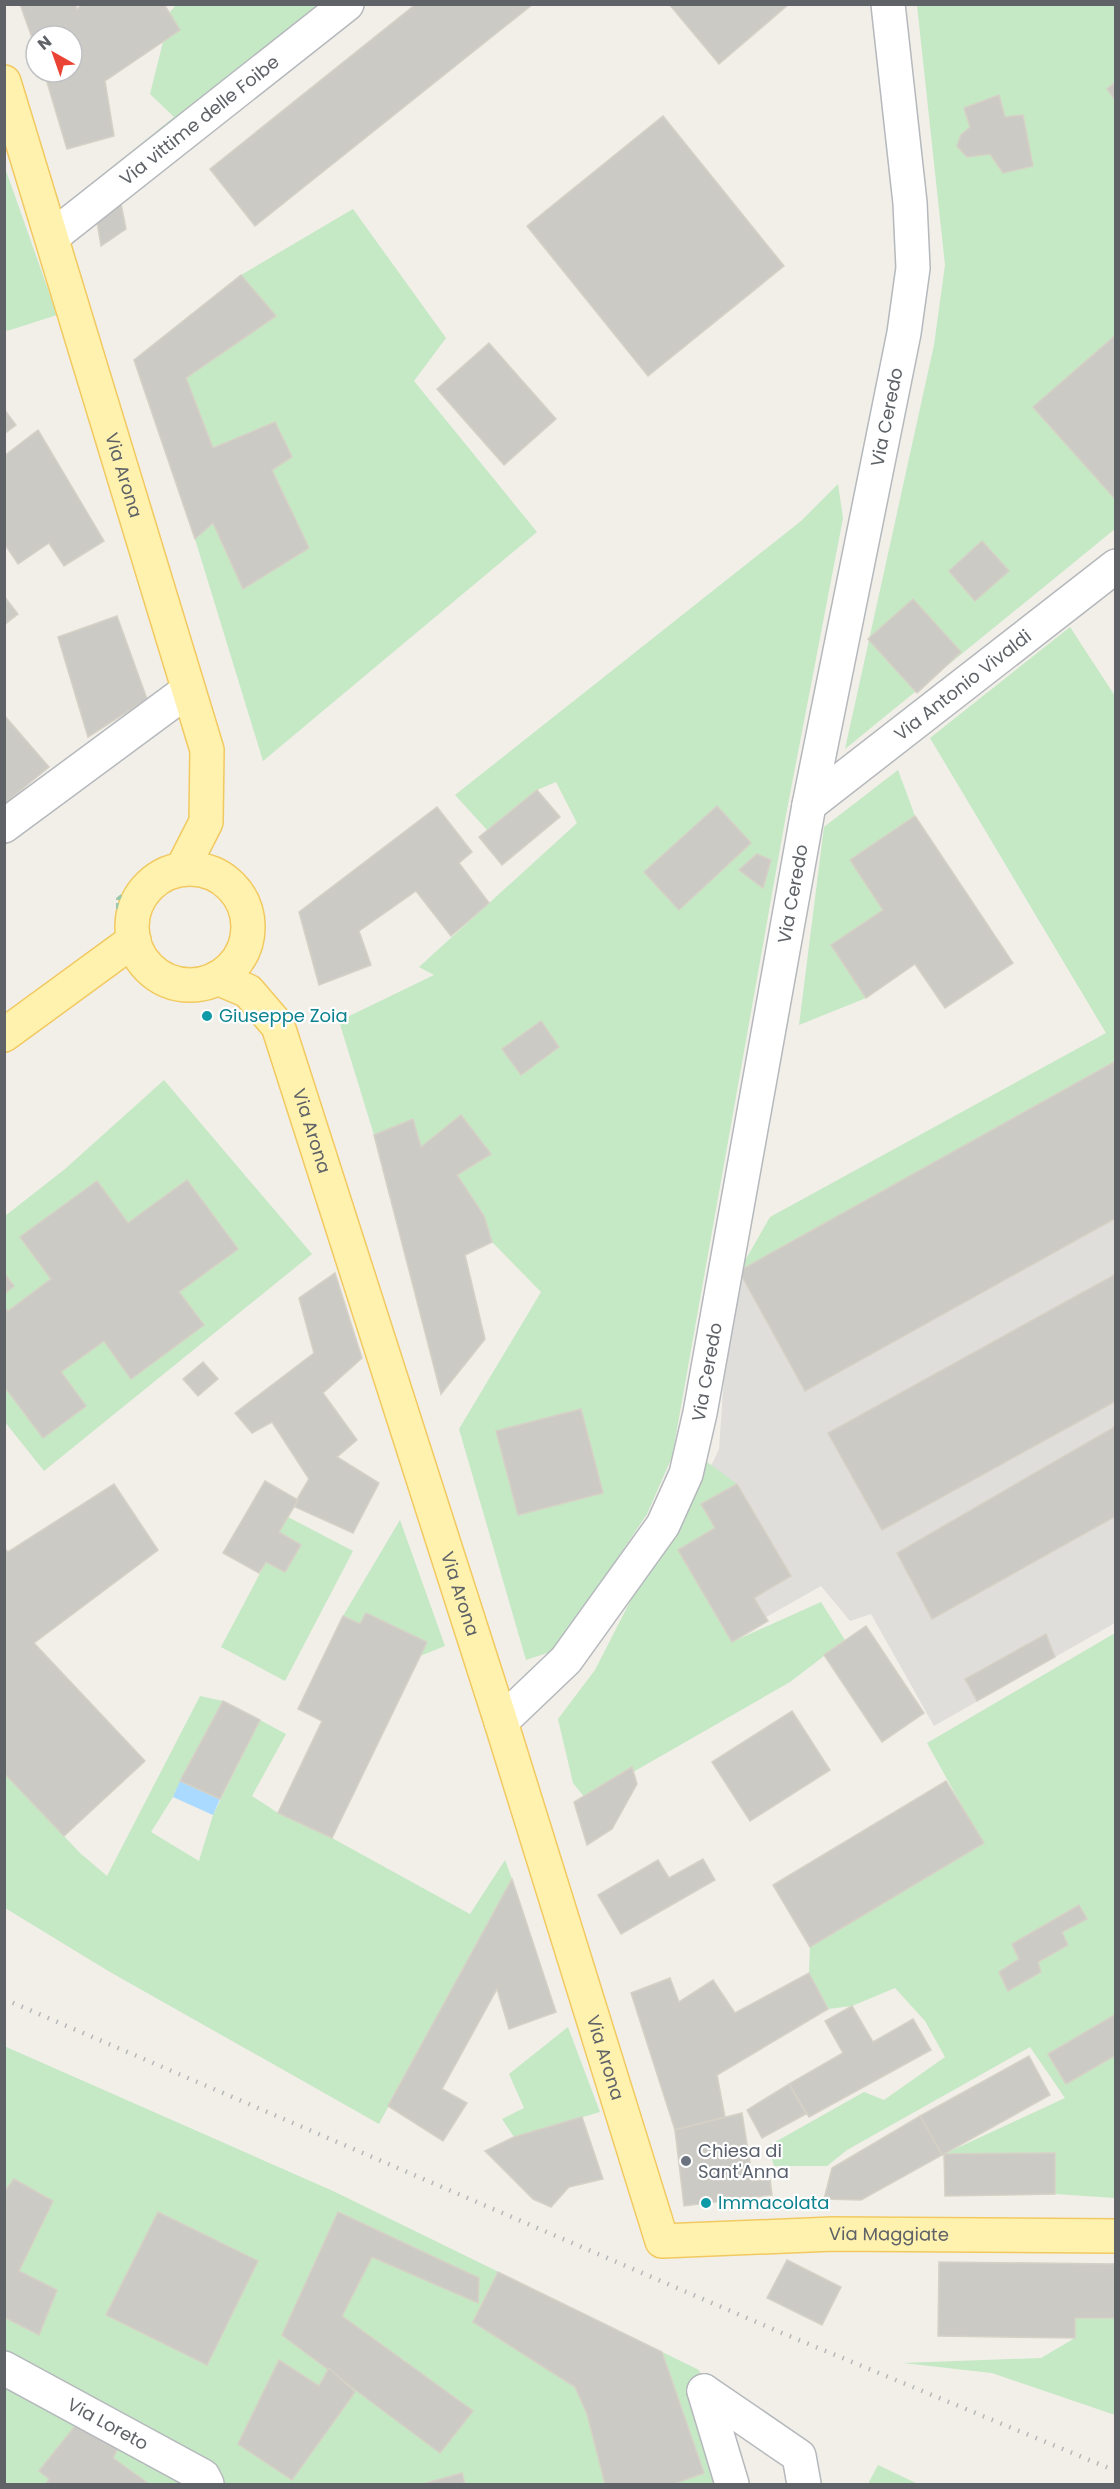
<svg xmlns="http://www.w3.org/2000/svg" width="1120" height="2489" viewBox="0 0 1120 2489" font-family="Poppins,sans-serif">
<rect width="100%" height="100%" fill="#f1efe8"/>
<polygon fill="#e0deda" points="1115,1057 1115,1623 934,1726 871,1614 850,1621 821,1586 724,1641 669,1555 719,1449 731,1276"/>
<g fill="#c5e8c5">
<polygon points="176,5 329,5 119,173 112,167 174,117 150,94 163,42 180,30 169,13"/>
<polygon points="917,5 1115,5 1115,529 845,749 934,345 945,265"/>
<polygon points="4,165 57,315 7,331 4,323"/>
<polygon points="353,209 446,338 414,381 537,532 263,761 195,539 213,523 243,588 309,548 262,476 292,457 275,422 213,448 186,378 275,316 241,275"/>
<polygon points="838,484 843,518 786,815 672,1457 647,1514 556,1650 526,1660 459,1429 541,1292 492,1242 484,1216 457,1175 490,1153 461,1115 421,1147 413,1120 374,1135 339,1021 434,975 419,967 577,823 556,782 537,790 487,830 455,795 801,521"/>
<polygon points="1070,627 1115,696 1115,1061 739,1271 770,1217 1106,1033 930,738"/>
<polygon points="898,770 915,816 851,860 883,910 831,945 866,998 799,1025 824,827"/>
<polygon points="164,1080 312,1254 44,1471 5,1422 5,1216 65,1169"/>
<polygon points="703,1459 737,1484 702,1504 715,1528 732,1642 821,1602 845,1640 790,1682 586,1799 573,1783 558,1719 595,1670"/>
<polygon points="288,1517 353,1551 285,1681 221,1647 266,1562 285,1572 301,1545 279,1532"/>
<polygon points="400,1520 445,1646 420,1656 427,1642 366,1613 360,1624 343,1616"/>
<polygon points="1115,1633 1115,2198 1055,2194 1054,2153 944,2154 1065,2098 1030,2047 847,2150 827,2166 774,2166 768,2146 864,2092 884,2100 945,2057 925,2021 895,1988 852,2006 828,2009 809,1973 810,1947 983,1844 927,1743"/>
<polygon points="200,1696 223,1701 173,1797 151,1832 199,1861 213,1815 260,1720 286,1734 252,1796 278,1813 332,1838 470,1914 505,1860 512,1879 379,2124 110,1972 5,1908 4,1773 80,1853 107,1876"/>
<polygon points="568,2027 600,2112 514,2137 502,2119 524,2108 509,2074"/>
<polygon points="4,2046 333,2191 699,2370 732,2484 5,2484"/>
<polygon points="1075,2318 1115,2318 1115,2415 992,2373 903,2363 1041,2358 1075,2338"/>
<polygon points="878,2465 918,2484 868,2484"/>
</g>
<polygon fill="#aadaff" points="180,1781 220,1799 213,1815 173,1797"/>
<g fill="#cccac5" stroke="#d6d1c6" stroke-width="1.5">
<polygon points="20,4 75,4 77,9 83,4 164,4 180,30 105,81 114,136 67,149 44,72 72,72 72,36 36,36 36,49"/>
<polygon points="416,4 533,4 255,226 210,169"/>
<polygon points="669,4 789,4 719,64"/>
<polygon points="1116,82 1116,101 1107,89"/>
<polygon points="999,95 1005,117 1023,115 1033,166 1003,173 990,154 967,157 957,146 961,135 970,127 964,108"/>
<polygon points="663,116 784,266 648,376 527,226"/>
<polygon points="120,199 126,229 101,246 96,216"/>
<polygon points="241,275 276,316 186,378 213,448 275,422 292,457 272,470 309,548 243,589 213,523 195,539 134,360"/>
<polygon points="1116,335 1116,500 1033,407"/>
<polygon points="489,343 556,419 504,465 437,389"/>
<polygon points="4,409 16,425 4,434"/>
<polygon points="38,430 104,541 64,566 49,543 18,564 4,543 4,456"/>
<polygon points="982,541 1009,571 975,601 949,571"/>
<polygon points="4,596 18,614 4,625"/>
<polygon points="913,599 961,652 917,693 868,639"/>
<polygon points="117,616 147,699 88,737 58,637"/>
<polygon points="4,715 49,767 4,804"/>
<polygon points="537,790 560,817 502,865 479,837"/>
<polygon points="717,806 751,843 679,910 644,872"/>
<polygon points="437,807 472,852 459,863 489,903 451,936 416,891 359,931 371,965 319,985 299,912"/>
<polygon points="915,816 1013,963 945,1008 915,964 866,998 831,945 883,910 850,860"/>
<polygon points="757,854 771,860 763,888 739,870"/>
<polygon points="541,1021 559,1047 521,1075 502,1049"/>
<polygon points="1116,1061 1116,1218 805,1391 739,1271"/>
<polygon points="461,1115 491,1154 457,1175 484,1216 492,1242 465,1255 485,1339 441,1394 374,1135 413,1119 421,1147"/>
<polygon points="187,1180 238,1249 179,1292 204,1325 131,1379 104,1341 61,1372 86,1406 43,1438 4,1386 4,1307 8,1311 51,1279 20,1237 97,1181 128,1223"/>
<polygon points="4,1273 14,1286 4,1294"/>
<polygon points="335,1273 362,1358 323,1393 357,1440 337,1457 379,1483 353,1533 293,1506 309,1479 272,1422 252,1433 235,1413 314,1353 299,1298"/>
<polygon points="1116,1274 1116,1401 882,1530 828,1433"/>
<polygon points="203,1362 218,1379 198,1396 183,1379"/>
<polygon points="581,1409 603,1493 518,1515 496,1431"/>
<polygon points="1116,1426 1116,1516 932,1619 897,1553"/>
<polygon points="265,1481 298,1500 279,1532 301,1545 285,1572 266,1562 259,1573 223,1553"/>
<polygon points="114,1484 158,1550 34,1643 145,1761 64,1836 4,1773 4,1548 8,1552"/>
<polygon points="737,1484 791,1576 754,1598 768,1621 732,1642 678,1550 715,1528 701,1504"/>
<polygon points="366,1613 427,1642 332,1838 278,1813 322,1721 298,1709 343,1616 360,1624"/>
<polygon points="866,1626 924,1713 882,1742 824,1655"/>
<polygon points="1046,1634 1055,1657 977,1701 965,1679"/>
<polygon points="223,1701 260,1720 220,1799 180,1781"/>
<polygon points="792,1711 830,1770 750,1821 712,1762"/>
<polygon points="632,1767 637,1784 612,1829 587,1845 574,1802"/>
<polygon points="946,1781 984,1843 810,1947 773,1885"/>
<polygon points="703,1859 715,1880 621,1934 598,1895 658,1860 669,1878"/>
<polygon points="512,1879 556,2012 509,2029 497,1989 442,2089 467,2103 443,2141 388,2106"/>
<polygon points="1079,1905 1087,1919 1062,1932 1068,1945 1038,1962 1041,1972 1008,1991 999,1972 1019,1959 1012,1944"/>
<polygon points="809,1973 828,2009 717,2075 725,2117 675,2130 631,1993 670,1978 679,2002 713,1980 735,2013"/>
<polygon points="852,2006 873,2042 913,2019 931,2050 809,2117 789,2084 843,2053 825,2021"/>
<polygon points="1116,2014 1116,2055 1066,2084 1048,2054"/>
<polygon points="1029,2056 1050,2095 942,2155 920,2116"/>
<polygon points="789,2084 806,2114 762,2138 747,2110"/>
<polygon points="742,2113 753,2181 770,2179 772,2195 684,2206 675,2130"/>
<polygon points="920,2116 942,2155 861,2200 824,2199 832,2168"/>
<polygon points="582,2117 603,2179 569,2187 551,2207 533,2199 485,2151 514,2137"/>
<polygon points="1055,2153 1055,2194 945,2196 944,2154"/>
<polygon points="14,2179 53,2201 19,2271 57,2290 39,2335 4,2317 4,2192"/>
<polygon points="158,2212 258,2261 207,2365 106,2315"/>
<polygon points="338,2212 479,2278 478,2303 372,2257 342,2316 473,2411 440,2453 282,2335"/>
<polygon points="787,2260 841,2287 822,2325 767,2298"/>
<polygon points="939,2262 1116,2264 1116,2318 1075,2318 1075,2338 938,2336"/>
<polygon points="498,2272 662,2352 704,2473 674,2484 605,2484 587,2414 575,2387 473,2322"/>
<polygon points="279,2360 319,2386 329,2368 355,2392 292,2480 238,2444"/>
<polygon points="80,2420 120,2444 113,2458 149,2484 46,2484 49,2479 39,2471"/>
<polygon points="462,2473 465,2484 423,2484"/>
</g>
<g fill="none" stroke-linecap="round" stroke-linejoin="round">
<defs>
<g id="minor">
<path id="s1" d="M52 237 347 4"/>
<path id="s2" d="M809 805 1116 566"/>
<polyline points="4,826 188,690"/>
<path id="s3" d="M501 1722 566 1660 663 1525 686 1474 700 1413 809 805 904 333 913 268 910 203 888 4"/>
<path id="s4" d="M4 2368 203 2476 207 2484"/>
<polyline points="704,2391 799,2456 804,2484"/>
<polyline points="704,2391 732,2484"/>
</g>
<g id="major">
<path id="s5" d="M4 82 207 750 206 822 182 869"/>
<circle cx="190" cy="927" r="58"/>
<path id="s6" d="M217 978 248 991 278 1026 501 1722 662 2241 833 2234 1116 2236"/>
<polyline points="4,1035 134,940"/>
</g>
</defs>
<use href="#minor" stroke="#b5b8bc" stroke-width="36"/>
<use href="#major" stroke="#f2c960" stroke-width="36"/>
<polyline stroke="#9cc7a9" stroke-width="4" stroke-dasharray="6 3" stroke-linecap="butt" points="118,909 118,899 149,875"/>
<use href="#minor" stroke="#fff" stroke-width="33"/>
<use href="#major" stroke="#fff2af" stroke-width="33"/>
<polyline stroke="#b6b7b8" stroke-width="4.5" stroke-dasharray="1.5 8" stroke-linecap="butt" points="4,1999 782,2333 1116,2471"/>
</g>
<g fill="#0f9aa8" stroke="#fff" stroke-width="2">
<circle cx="207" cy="1016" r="6"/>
<circle cx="706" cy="2203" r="6"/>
</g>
<circle fill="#6b7280" stroke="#fff" stroke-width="2" cx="686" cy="2161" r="6"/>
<g text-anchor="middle" stroke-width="4.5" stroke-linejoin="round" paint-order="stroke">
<g font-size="18" fill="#5f6368" stroke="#fff">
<text dy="6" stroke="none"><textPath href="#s1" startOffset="188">Via vittime delle Foibe</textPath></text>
<text dy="6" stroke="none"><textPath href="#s3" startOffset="1388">Via Ceredo</textPath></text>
<text dy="6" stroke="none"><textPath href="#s5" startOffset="411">Via Arona</textPath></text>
<text dy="6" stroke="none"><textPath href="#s2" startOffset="195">Via Antonio Vivaldi</textPath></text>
<text dy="6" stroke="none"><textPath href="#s3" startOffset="902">Via Ceredo</textPath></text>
<text dy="6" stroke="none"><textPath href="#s6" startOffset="190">Via Arona</textPath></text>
<text dy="6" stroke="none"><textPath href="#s3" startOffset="416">Via Ceredo</textPath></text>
<text dy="6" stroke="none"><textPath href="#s6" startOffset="676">Via Arona</textPath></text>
<text dy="6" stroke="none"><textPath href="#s6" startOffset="1162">Via Arona</textPath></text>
<text dy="6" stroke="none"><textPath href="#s6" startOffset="1581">Via Maggiate</textPath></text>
<text dy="6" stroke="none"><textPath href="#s4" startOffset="118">Via Loreto</textPath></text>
</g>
<g font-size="18" fill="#0d838f" stroke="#fff" text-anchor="start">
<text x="219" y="1022">Giuseppe Zoia</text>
<text x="718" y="2209">Immacolata</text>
</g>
<g font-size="18" fill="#5b616d" stroke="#fff" text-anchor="start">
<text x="698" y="2157">Chiesa di<tspan x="698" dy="21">Sant'Anna</tspan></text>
</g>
</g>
<rect width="1120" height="2489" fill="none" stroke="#5f6368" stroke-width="12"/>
<g transform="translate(54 54) rotate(320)"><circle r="28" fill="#ffffff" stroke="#bfc1c3" stroke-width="1.5"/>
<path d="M0-4.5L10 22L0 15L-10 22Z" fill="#ea4335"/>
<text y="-9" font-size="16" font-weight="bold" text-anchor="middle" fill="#5f6368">N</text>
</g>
</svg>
